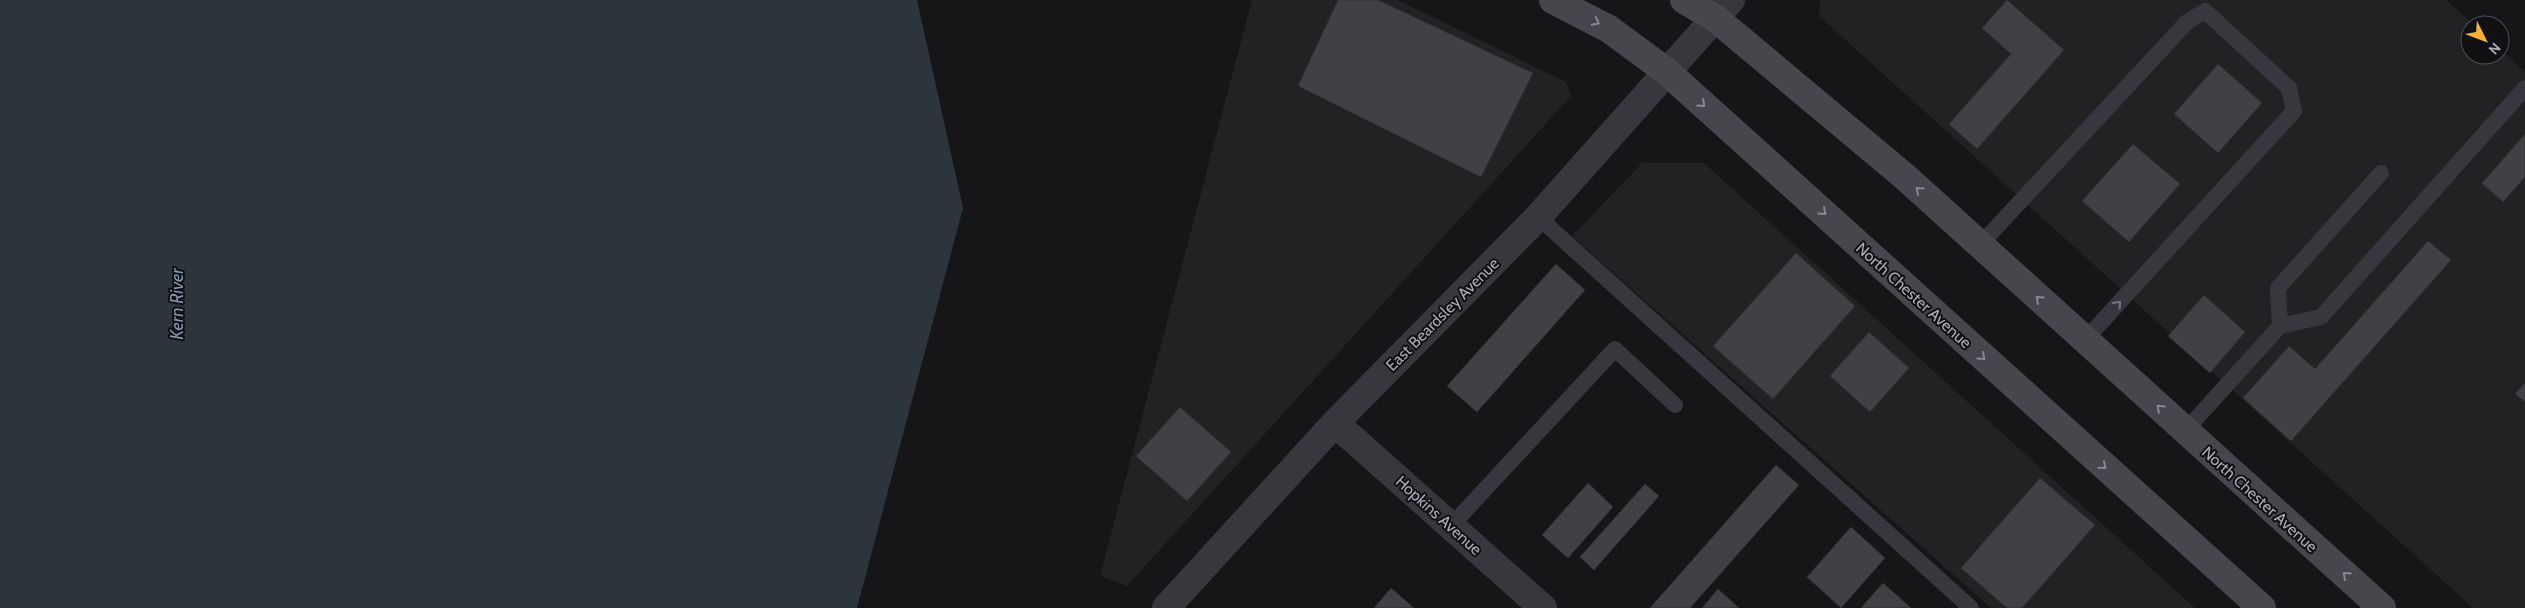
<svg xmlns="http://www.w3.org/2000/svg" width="2525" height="608" viewBox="0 0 2525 608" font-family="Cabin,sans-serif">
<rect width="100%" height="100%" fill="#161618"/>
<g fill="#222225">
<polygon points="1252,0 1398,0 1566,82 1571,96 1127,586 1100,576"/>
<polygon points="1820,0 2446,0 2474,25 2470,25 2470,55 2500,55 2500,49 2525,72 2525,608 2473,608 1819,16"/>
<polygon points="1642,163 1704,163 2195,608 1991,608 1572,236"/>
</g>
<polygon fill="#2c353c" points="0,0 917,0 963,208 857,608 0,608"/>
<g fill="#404145" stroke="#303034">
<polygon points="1338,0 1378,0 1533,73 1481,177 1298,86"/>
<polygon points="2007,0 2064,50 1977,149 1949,124 2011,54 1982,28"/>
<polygon points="2218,64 2262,103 2218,153 2174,114"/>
<polygon points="2525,134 2525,177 2503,202 2482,183"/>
<polygon points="2133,144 2180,184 2129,242 2082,201"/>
<polygon points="2428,241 2451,260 2291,441 2243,398 2289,346 2315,369"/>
<polygon points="1796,253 1855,306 1773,399 1713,346"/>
<polygon points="1556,264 1585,290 1477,412 1447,386"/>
<polygon points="2204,295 2245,332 2210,373 2168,336"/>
<polygon points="1869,332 1909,368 1870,412 1830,376"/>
<polygon points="2525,383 2525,402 2515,394"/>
<polygon points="1180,407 1231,452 1187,501 1136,456"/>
<polygon points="1776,465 1799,485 1690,608 1650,608"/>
<polygon points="2040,478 2095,525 2022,608 2007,608 1961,568"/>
<polygon points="1588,483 1613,507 1568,558 1542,535"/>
<polygon points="1645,484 1659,496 1594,570 1580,557"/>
<polygon points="1851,527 1885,558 1841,608 1807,577"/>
<polygon points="1883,583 1911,608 1861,608"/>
<polygon points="1391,588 1414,608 1374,608"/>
<polygon points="1718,589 1739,608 1702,608"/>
</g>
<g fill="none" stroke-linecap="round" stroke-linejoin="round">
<g stroke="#37383d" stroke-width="16">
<polyline points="1538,217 1971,608"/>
<polyline points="1980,245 2187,22 2205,11 2289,88 2294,111 2085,340"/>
<polyline points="2280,326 2278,288 2381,173"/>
<polyline points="2185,431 2280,326 2321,317 2525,88"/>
<polyline points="1451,526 1615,349 1675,405"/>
</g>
<g stroke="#37383d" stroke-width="28">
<polyline points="1335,423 1543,608"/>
<polyline points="1166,608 1335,423 1538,217 1731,0"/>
</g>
<g stroke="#45474d" stroke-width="28">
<polyline points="1553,0 1609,29 1666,71 2262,608"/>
<polyline points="1684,0 1715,18 1904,176 2382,608"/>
</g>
</g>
<defs><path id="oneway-chevron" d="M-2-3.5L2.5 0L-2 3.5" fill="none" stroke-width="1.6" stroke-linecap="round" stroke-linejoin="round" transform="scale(1.25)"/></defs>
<g stroke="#858993">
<use href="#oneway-chevron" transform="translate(1596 22) rotate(27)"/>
<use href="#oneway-chevron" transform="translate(1702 104) rotate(42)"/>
<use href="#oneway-chevron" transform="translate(1919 190) rotate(-138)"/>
<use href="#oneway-chevron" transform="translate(1823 212) rotate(42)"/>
<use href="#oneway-chevron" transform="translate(2039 299) rotate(-138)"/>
<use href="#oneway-chevron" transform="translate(1982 357) rotate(42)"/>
<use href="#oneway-chevron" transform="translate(2160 408) rotate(-137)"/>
<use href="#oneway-chevron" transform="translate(2103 466) rotate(41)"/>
<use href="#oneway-chevron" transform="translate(2346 575) rotate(-138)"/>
</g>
<use stroke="#757881" href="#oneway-chevron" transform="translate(2118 304) rotate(-48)"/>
<g text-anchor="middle" stroke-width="4" stroke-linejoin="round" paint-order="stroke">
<g font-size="16" fill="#a8adb8" stroke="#111113">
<text transform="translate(1914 295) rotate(42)" y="6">North Chester Avenue</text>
<text transform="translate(1442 314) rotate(-45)" y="6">East Beardsley Avenue</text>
<text transform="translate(2260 499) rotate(42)" y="6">North Chester Avenue</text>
<text transform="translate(1439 515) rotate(42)" y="6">Hopkins Avenue</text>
</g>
<g font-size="18" font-style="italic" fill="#7f9bb3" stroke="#111113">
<text transform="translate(177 304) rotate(-90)" y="6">Kern River</text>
</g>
</g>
<g transform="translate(2485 40) rotate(132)"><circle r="24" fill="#111113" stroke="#4d4f55"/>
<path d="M0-4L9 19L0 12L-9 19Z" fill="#f2b134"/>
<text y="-8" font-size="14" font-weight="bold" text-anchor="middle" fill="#a8adb8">N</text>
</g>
</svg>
